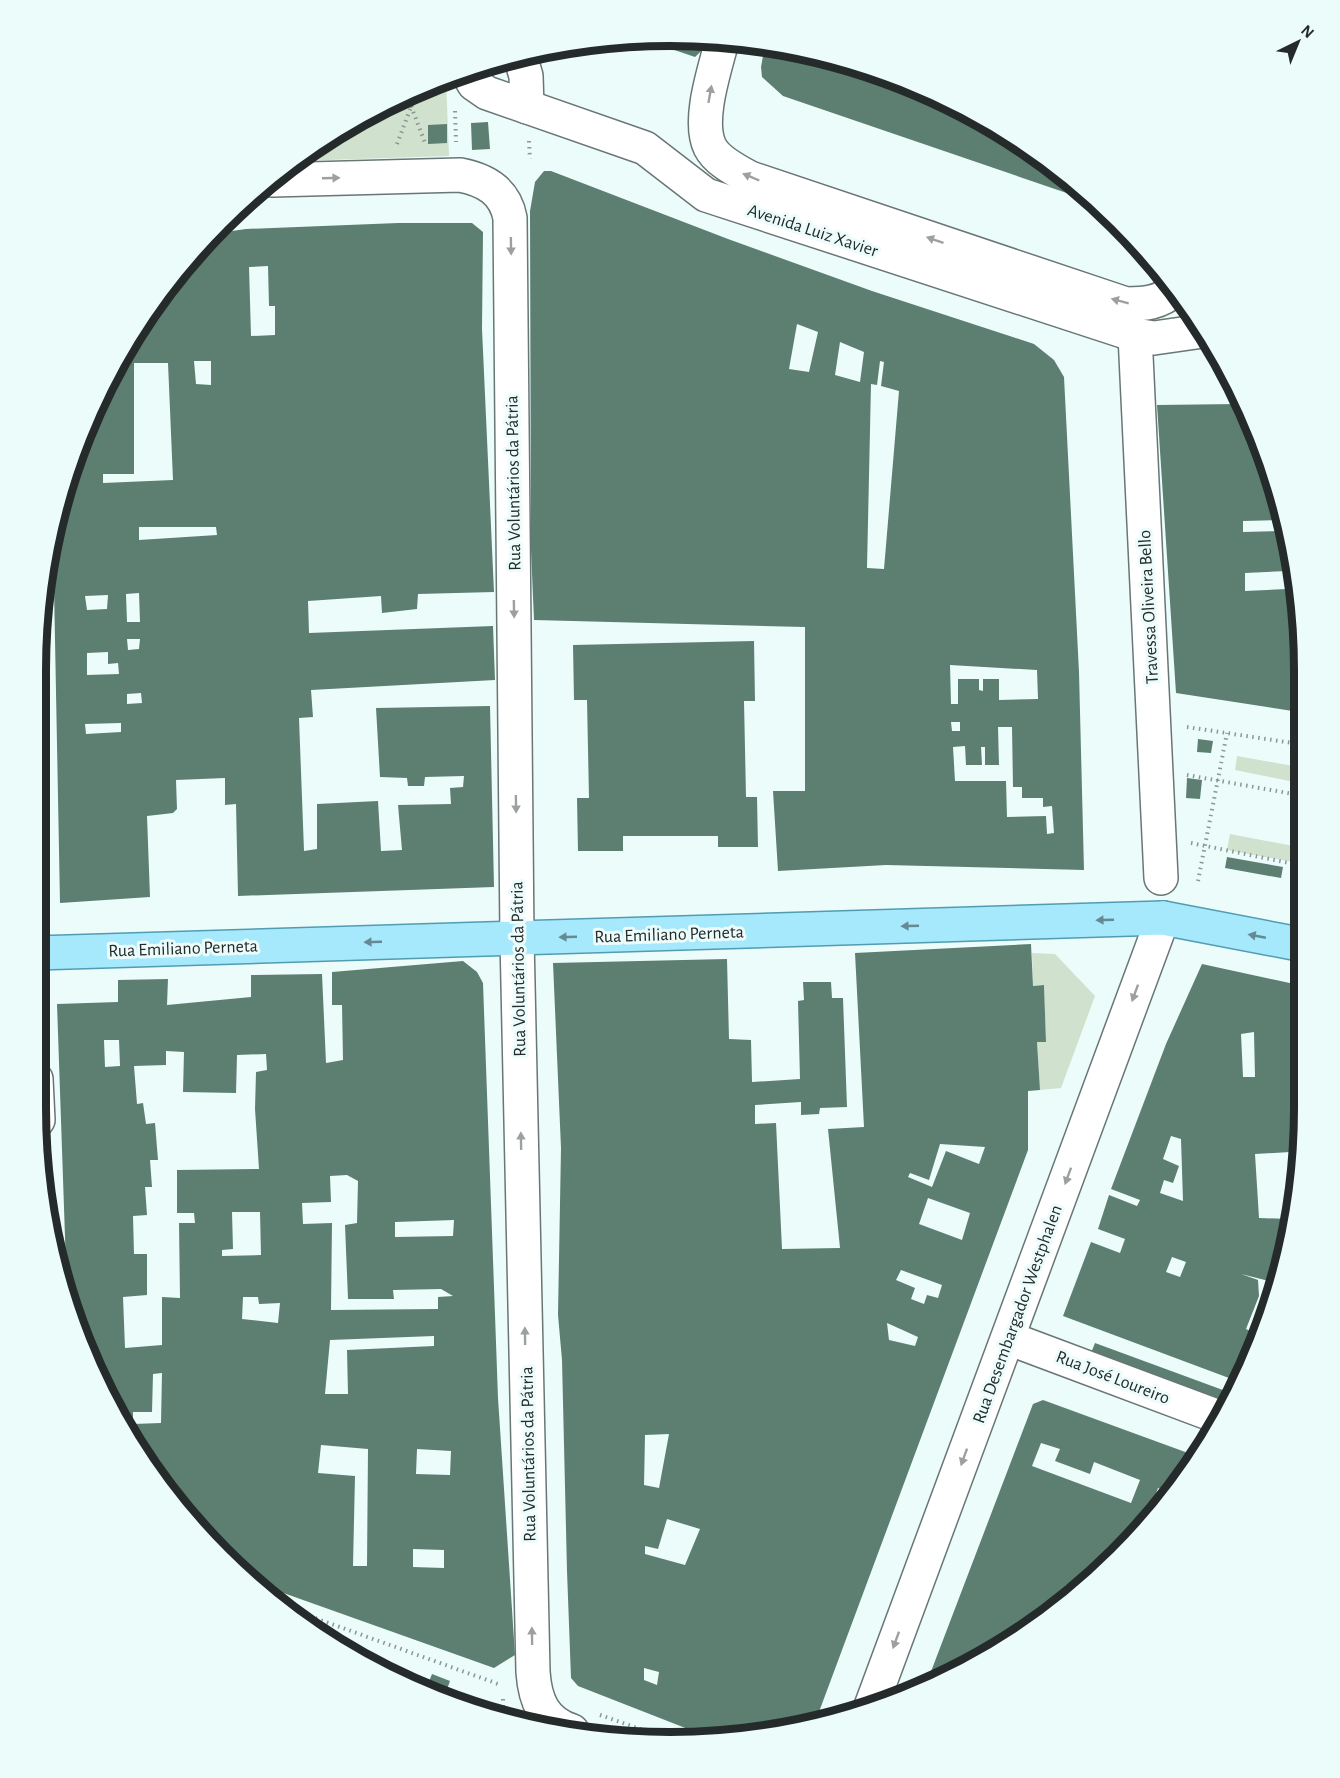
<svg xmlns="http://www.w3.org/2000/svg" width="1340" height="1778" viewBox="0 0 1340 1778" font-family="'Alegreya Sans',sans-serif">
<rect width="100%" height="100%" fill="#ecfcfb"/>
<g fill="#d0e1ce">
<polygon points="446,79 449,156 296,161 317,143 427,84"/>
<polygon points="1237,756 1299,767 1299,783 1235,770"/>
<polygon points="1230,834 1299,847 1299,863 1227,850"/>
<polygon points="1032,953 1055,954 1095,996 1061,1088 1040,1090 1037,1042 1046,1042 1044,985 1033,986"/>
</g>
<g fill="#5c7f71" fill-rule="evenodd">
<polygon points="670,36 713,40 695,57 642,39"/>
<polygon points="765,45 793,48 912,84 1022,143 1096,203 783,96 762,77 761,67"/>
<polygon points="488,122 490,149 472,150 471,123"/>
<polygon points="447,124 447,143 428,144 428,125"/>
<path d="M544 171H551L728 239 872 291 1034 344 1054 360 1064 377 1079 672 1084 870 886 865 778 871 773 791H805V627L534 620 531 550 530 211 535 182ZM797 324 818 332 809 372 789 369ZM840 342 864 352 860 382 835 375ZM880 361 884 362 881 386 899 391 884 569 867 568 871 384 877 385ZM950 665 1037 670 1038 699 999 700V679H983V691L979 690V679H958V704H951ZM951 722H960V731H952ZM998 727H1012L1013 787H1022V798H1043V807L1052 806 1054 833 1047 834 1046 816 1007 817 1006 781H955L953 747 965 746 966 765H982L981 747H985V765H999Z"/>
<path d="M398 223H472L483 232 482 329 494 592 418 594 417 609 382 613 381 596 308 601 309 633 493 626 495 680 311 690 313 717 299 718 304 851 317 849V804L378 801 381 851 402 850 398 805 451 804 450 788 463 787 464 776 425 777 424 786H408L407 778 380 777 376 708 490 706 494 887 238 896 236 804 225 805V778L176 780 177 809 173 813 147 816 150 897 60 903 53 534 58 506 101 390 167 284 211 234 246 229ZM268 266 269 306H275V335L251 336 249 267ZM194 361H211V385L196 384ZM134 363H168L173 480 103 483V474H134ZM139 527H216L217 535 139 540ZM139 593 140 622H127L126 594ZM108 595 107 609 87 610 85 596ZM127 639H140L139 649 128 650ZM108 652V664L118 663 119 674 87 675V653ZM141 693 142 703 127 704V694ZM121 723V732L86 734 85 724Z"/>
<path d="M1236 397 1270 466 1283 520 1243 521V532L1285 531 1299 588V712L1176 693 1157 405 1237 404ZM1287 571V589L1245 591V573Z"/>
<polygon points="754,641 755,701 744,701 746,797 757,797 758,847 718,847 718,836 623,836 623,851 578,851 577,798 589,798 587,700 574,700 573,645"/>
<polygon points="1198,739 1213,741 1211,753 1197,752"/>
<polygon points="1187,778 1202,780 1200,799 1186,798"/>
<polygon points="1227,857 1283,867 1281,878 1225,868"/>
<path d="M1031 944 1033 986 1044 985 1046 1042H1037L1040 1090 1028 1091V1150L816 1720 716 1740 578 1686 571 1678 567 1571 562 1360 558 1315 561 1148 553 963 727 959 729 1039 751 1040 752 1082 800 1079 798 1001 804 1000 803 982H831L832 998H843L847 1107 820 1108 819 1114 801 1115V1102L755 1105V1124L776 1123 782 1249 840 1248 828 1129 864 1127 855 953ZM940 1144 985 1147 979 1164 946 1151 932 1187 908 1177 910 1173 929 1180ZM928 1198 970 1213 962 1240 919 1224ZM901 1270 942 1285 938 1298 927 1295 924 1304 911 1299 915 1288 896 1280ZM887 1323 918 1337 915 1346 889 1340ZM669 1434 659 1488 644 1485 645 1435ZM667 1519 700 1529 685 1565 645 1554V1546L658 1549ZM644 1668 659 1672 657 1685 644 1680Z"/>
<path d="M463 961 477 972 483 983 498 1398 515 1655 494 1668 250 1581 222 1557 121 1425 67 1295 57 1004 118 1002V980L168 979 167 1005 251 997V975L322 974 326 1063 343 1060 342 1005H332V972ZM104 1040H119L120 1066 105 1067ZM166 1051 184 1052 183 1092 236 1093 237 1055 266 1054 267 1070 256 1072 255 1109 259 1169 177 1170V1213H194L195 1223H179L180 1298 162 1297V1345L125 1348 123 1297 147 1295V1254H134L133 1216 147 1215 145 1187H152L150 1160H158L155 1123 146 1124 143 1103 137 1104 134 1066 166 1065ZM347 1175 358 1181 357 1223 345 1225 348 1299H394L393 1290 441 1289 453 1296 438 1297V1309L331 1310 332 1223 303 1224 302 1203 331 1202 330 1176ZM232 1212H260L261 1255 222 1256V1250L233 1249ZM454 1220 453 1236 395 1237V1222ZM243 1297H258L259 1304 280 1303 278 1323 242 1319ZM434 1336V1346L347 1350 348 1394H325L330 1340ZM162 1373 161 1423 133 1424V1412H152L153 1374ZM321 1445 368 1449 367 1566H353L355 1476 318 1473ZM417 1449 451 1451 450 1475 416 1474ZM413 1549 444 1550V1568L413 1567Z"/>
<path d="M1202 964 1299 985V1134L1290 1152 1255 1154 1259 1218 1289 1219 1290 1196H1297L1277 1283 1241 1274 1258 1280 1259 1296 1246 1329 1259 1335 1237 1381 1063 1316 1091 1242 1120 1253 1125 1239 1098 1229 1109 1195 1137 1206 1140 1200 1111 1189 1166 1044ZM1254 1032 1255 1077H1243L1241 1034ZM1171 1136 1181 1139 1183 1201 1160 1193 1164 1180 1173 1183 1179 1166 1163 1159ZM1172 1257 1186 1262 1180 1277 1166 1272Z"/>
<rect x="1290" y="1152" width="9" height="25"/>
<polygon points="1095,1343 1231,1393 1225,1403 1091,1353"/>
<path d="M1043 1400 1199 1457 1170 1493 1158 1488 1149 1514 1152 1515 1119 1556 1023 1635 927 1682 1033 1404ZM1041 1443 1060 1449 1055 1461 1090 1474 1094 1462 1140 1480 1131 1503 1032 1466Z"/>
<polygon points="432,1674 450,1681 445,1695 426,1689"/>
</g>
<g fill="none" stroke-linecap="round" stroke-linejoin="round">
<defs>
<g id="minor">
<path d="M722 41C715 69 697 120 710 147 717 161 737 171 750 178L1126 304C1145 304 1160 303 1174 290"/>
<polyline points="520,56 526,76 527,107"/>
<polyline points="467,72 474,84 487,93 645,148 706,195 1135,335 1154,338 1203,331"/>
<path d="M272 180 460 175C486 180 505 191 510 218L517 938 533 1672C535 1701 544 1722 572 1731"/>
<polyline points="1135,335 1161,878"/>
<polyline points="36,1079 38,1120"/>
<polyline points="1008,1338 1219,1417"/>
<polyline points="870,1709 1163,918"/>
</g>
<polyline id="major" points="36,953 1163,918 1299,944"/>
</defs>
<use href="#minor" stroke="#697676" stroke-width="36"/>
<use href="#major" stroke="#529cb2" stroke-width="36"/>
<g stroke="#8b9696" stroke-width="4" stroke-dasharray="1.5 4.5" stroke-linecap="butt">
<polyline points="407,95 425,143"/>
<polyline points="455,111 456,142"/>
<polyline points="529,141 530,159"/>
<polyline points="397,144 411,107"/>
<polyline points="1187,727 1299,744"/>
<polyline points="1187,775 1299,795"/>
<polyline points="1191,843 1299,865"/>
<polyline points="1198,881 1227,733"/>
<polyline points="276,1604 501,1685"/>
<polyline points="503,1699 503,1715"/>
<polyline points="600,1715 663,1737"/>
</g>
<use href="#minor" stroke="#fff" stroke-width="33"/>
<use href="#major" stroke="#a6e8fc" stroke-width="33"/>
</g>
<defs><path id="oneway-solid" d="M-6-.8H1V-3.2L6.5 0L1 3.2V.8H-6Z" transform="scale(1.5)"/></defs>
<g fill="#9da0a0">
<use href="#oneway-solid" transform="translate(710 94) rotate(-80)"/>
<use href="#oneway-solid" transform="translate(751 177) rotate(-157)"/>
<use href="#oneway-solid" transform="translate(331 178) rotate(-2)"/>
<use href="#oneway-solid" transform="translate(935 240) rotate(-161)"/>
<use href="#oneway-solid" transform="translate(511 246) rotate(89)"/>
<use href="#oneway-solid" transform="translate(1120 301) rotate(-165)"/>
<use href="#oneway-solid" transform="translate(514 609) rotate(89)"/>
<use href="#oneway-solid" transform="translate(516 804) rotate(89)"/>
<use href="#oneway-solid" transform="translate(1135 993) rotate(110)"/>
<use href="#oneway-solid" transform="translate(521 1141) rotate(-91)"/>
<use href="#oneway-solid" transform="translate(1068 1176) rotate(110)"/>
<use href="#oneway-solid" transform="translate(525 1336) rotate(-91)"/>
<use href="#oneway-solid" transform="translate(964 1457) rotate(110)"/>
<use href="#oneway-solid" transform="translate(532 1636) rotate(-91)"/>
<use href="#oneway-solid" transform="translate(896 1640) rotate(110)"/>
</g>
<g fill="#668a94">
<use href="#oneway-solid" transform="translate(1105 920) rotate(178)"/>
<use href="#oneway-solid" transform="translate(910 926) rotate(178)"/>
<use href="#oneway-solid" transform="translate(1257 936) rotate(-169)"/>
<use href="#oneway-solid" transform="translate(568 937) rotate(178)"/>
<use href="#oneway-solid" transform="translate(373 942) rotate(178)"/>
</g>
<g text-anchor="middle" stroke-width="6" stroke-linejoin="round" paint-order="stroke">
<g font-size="18" fill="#252b2b" stroke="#ecfcfb">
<text transform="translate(813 230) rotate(18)" y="6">Avenida Luiz Xavier</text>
<text transform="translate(513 483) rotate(-91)" y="6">Rua Voluntários da Pátria</text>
<text transform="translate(1148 607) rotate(-93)" y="6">Travessa Oliveira Bello</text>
<text transform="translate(669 934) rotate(-2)" y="6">Rua Emiliano Perneta</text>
<text transform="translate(183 948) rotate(-2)" y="6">Rua Emiliano Perneta</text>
<text transform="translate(518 969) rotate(-91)" y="6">Rua Voluntários da Pátria</text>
<text transform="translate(1017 1314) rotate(-70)" y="6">Rua Desembargador Westphalen</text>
<text transform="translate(1113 1377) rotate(21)" y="6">Rua José Loureiro</text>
<text transform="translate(528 1454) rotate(-91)" y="6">Rua Voluntários da Pátria</text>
</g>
</g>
<path d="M0 0H1340V1778H0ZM670 46H670A624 624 0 0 1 1294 670V1108A624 624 0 0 1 670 1732H670A624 624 0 0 1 46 1108V670A624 624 0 0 1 670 46Z" fill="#ecfcfb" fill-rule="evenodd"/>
<path fill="none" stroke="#252b2b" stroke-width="8" d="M670 46H670A624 624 0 0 1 1294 670V1108A624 624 0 0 1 670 1732H670A624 624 0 0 1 46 1108V670A624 624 0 0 1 670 46Z"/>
<g transform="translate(1298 42) rotate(43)" stroke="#ecfcfb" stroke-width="4.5" paint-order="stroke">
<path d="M0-4.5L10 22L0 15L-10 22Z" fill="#252b2b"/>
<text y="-9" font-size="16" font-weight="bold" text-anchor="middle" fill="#252b2b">N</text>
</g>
</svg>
